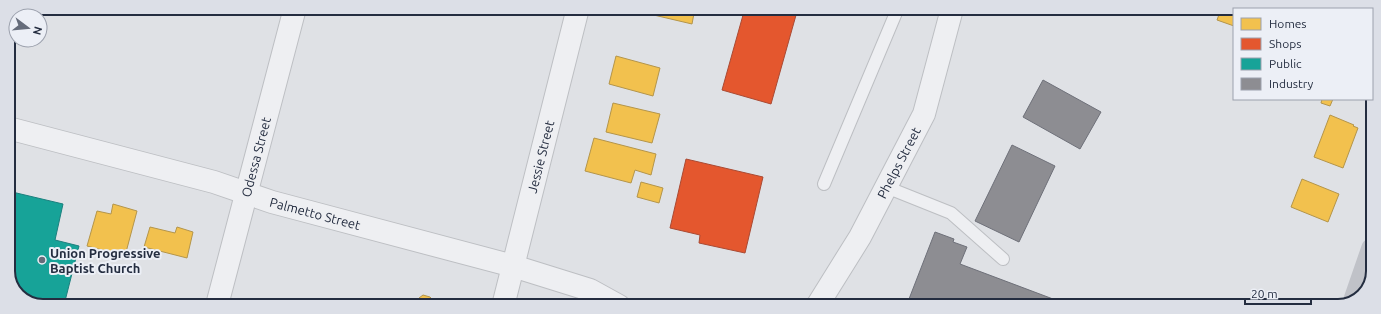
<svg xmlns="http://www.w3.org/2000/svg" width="1381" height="314" viewBox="0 0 1381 314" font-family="Ubuntu,sans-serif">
<rect width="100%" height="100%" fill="#dfe1e5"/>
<g fill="#f2c14e" stroke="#b4954a">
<polygon points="641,8 695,8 692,24 641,12"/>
<polygon points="1221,9 1249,9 1234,9 1234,26 1217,20"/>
<polygon points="1372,37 1373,39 1373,70 1372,70"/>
<polygon points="616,56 660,68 653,96 609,84"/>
<polygon points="1322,99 1333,99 1330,106 1321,103"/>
<polygon points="613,103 660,114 652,143 606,132"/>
<polygon points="1330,115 1354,125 1353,126 1358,128 1343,168 1314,157"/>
<polygon points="594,138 656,154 651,175 635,170 631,183 585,171"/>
<polygon points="1302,179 1339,194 1328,222 1291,207"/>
<polygon points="641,182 663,188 659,203 637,197"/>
<polygon points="113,204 137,211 125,256 87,246 97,211 111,214"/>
<polygon points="150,227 175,233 177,227 193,232 187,258 144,247"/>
<polygon points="423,295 430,297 434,301 450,306 417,305 419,298"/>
</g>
<g fill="#e4572e" stroke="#aa4a33">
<polygon points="745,8 798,8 771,104 722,90"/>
<polygon points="686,159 763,177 745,253 699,243 700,235 670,228"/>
</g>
<polygon fill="#17a398" stroke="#1b807e" points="8,191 63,204 55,240 79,246 64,305 36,305 17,294 8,275"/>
<g fill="#8d8d92" stroke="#6e7079">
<polygon points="1043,80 1101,112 1080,149 1023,117"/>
<polygon points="1012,145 1055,166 1019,242 975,221"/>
<polygon points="935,232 954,239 953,242 967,247 960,264 1053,299 1050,306 926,306 909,299"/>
<polygon points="1053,299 1069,306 1050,306"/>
</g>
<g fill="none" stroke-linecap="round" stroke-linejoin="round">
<defs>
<g id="lane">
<polyline points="824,184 898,8"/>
<polyline points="886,187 951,213 1003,259"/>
</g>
<g id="street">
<path id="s1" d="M8 128 214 182 272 202 513 266 590 290 619 306"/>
<path id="s2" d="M217 305 295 8"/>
<path id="s3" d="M503 306 578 8"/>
<path id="s4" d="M817 306 860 237 924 114 952 9"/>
</g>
</defs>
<use href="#lane" stroke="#bdbfc3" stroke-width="14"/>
<use href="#street" stroke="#bdbfc3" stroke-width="24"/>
<use href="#lane" stroke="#eeeff2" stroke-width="12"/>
<use href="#street" stroke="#eeeff2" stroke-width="22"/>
<polyline stroke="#c0c2c8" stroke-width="22" points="1354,301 1372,249"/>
</g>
<circle fill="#656c7a" stroke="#eceff6" stroke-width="1.5" cx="42" cy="260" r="4"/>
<g text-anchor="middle" stroke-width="4" stroke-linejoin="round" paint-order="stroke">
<g font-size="13" fill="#242d40" stroke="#eceff6">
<text dy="5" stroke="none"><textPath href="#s2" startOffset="153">Odessa Street</textPath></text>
<text dy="5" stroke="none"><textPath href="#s3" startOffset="154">Jessie Street</textPath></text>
<text dy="5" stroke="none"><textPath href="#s4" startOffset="165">Phelps Street</textPath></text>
<text dy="5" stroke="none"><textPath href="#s1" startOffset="319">Palmetto Street</textPath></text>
</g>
<g font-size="13" font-weight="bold" fill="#242d40" stroke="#eceff6" text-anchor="start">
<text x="50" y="258">Union Progressive<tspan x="50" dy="15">Baptist Church</tspan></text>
</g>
</g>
<path d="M0 0H1381V314H0ZM43 15H1338A28 28 0 0 1 1366 43V271A28 28 0 0 1 1338 299H43A28 28 0 0 1 15 271V43A28 28 0 0 1 43 15Z" fill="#dcdfe7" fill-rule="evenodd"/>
<path fill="none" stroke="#242d40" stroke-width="2" d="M43 15H1338A28 28 0 0 1 1366 43V271A28 28 0 0 1 1338 299H43A28 28 0 0 1 15 271V43A28 28 0 0 1 43 15Z"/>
<rect x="1233" y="8" width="140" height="92" fill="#eceff6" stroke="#9ca1ad"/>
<rect x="1241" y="18" width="20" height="12" fill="#f2c14e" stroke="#9ca1ad"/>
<text x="1269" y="28" font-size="12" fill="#242d40">Homes</text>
<rect x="1241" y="38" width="20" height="12" fill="#e4572e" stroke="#9ca1ad"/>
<text x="1269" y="48" font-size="12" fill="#242d40">Shops</text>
<rect x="1241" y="58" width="20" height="12" fill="#17a398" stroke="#9ca1ad"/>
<text x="1269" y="68" font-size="12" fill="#242d40">Public</text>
<rect x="1241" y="78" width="20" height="12" fill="#8d8d92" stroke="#9ca1ad"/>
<text x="1269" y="88" font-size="12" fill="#242d40">Industry</text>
<g transform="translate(28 28) rotate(106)"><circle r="19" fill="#eceff6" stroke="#9ca1ad"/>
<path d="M0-3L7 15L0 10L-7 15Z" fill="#656c7a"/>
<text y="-6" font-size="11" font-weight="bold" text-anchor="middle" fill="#242d40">N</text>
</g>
<path d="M1245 298v6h66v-6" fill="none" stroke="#242d40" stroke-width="2"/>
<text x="1251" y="298" font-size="12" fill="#242d40" stroke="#eceff6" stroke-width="3" paint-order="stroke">20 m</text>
</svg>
